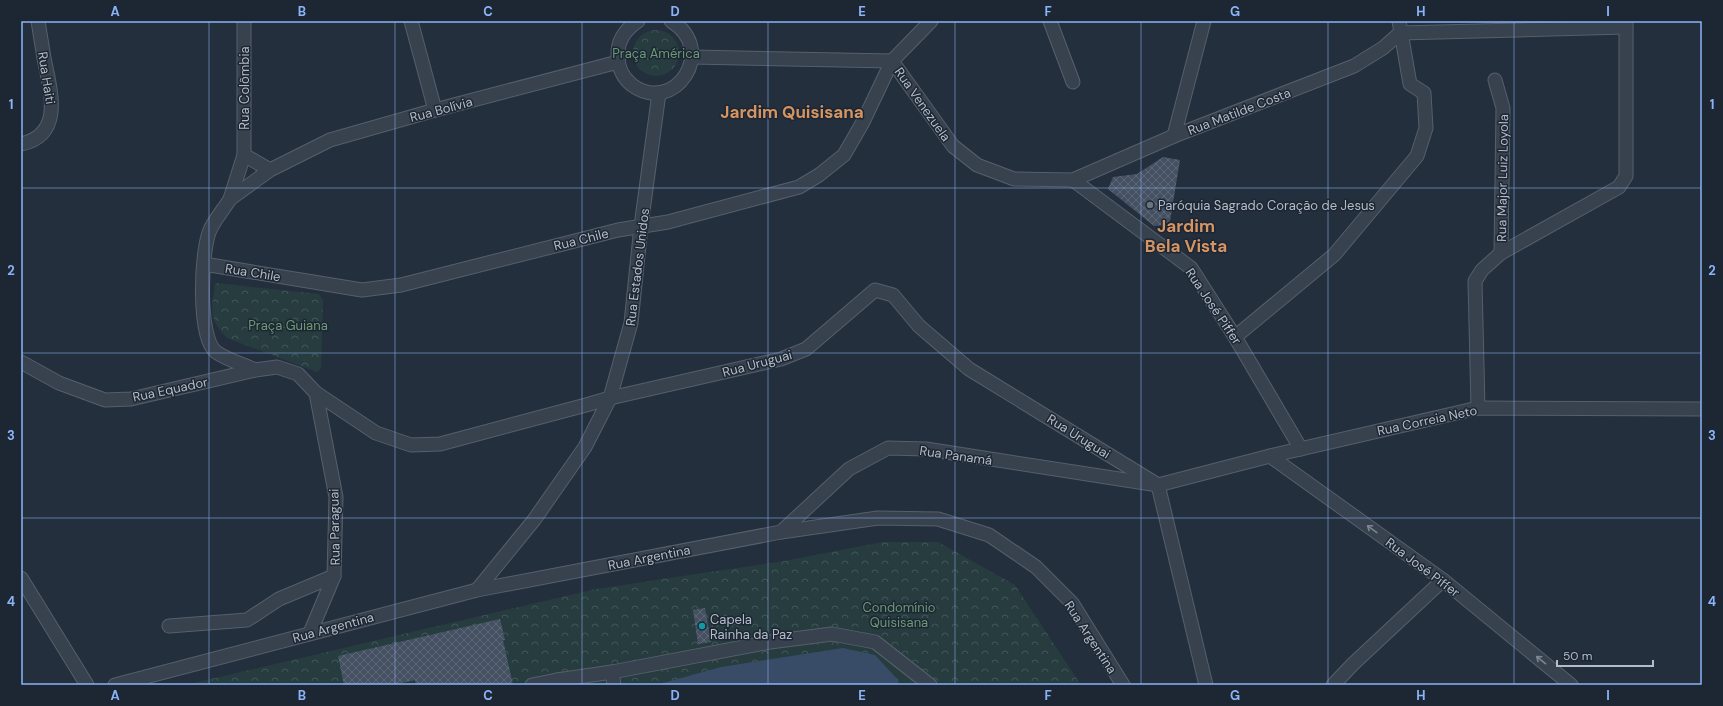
<svg xmlns="http://www.w3.org/2000/svg" width="1723" height="706" viewBox="0 0 1723 706" font-family="'DM Sans',sans-serif">
<defs>
<pattern id="forest-crowns" width="20" height="18" patternUnits="userSpaceOnUse"><rect width="20" height="18" fill="#263c3f"/><path d="M2 6a3 3 0 1 1 6 0M12 15a3 3 0 1 1 6 0" fill="none" stroke="#435659"/></pattern>
<pattern id="building-cross-hatch" width="8" height="8" patternUnits="userSpaceOnUse"><rect width="8" height="8" fill="#455162"/><path d="M0 0l8 8M0 8l8-8" fill="none" stroke="#5d6877"/></pattern>
</defs>
<rect width="100%" height="100%" fill="#242f3e"/>
<g fill="url(#forest-crowns)">
<circle cx="656" cy="53" r="23"/>
<path d="M215 283 319 294 323 300 321 368 317 372 227 338C207 318 212 309 215 283Z"/>
<polygon points="883,542 938,542 1015,585 1081,685 185,685 596,589 784,561"/>
</g>
<polygon fill="#394c67" points="843,648 875,655 898,680 899,685 662,685 663,683 721,667"/>
<g fill="url(#building-cross-hatch)">
<polygon points="1163,157 1180,160 1170,221 1164,225 1154,226 1108,189 1113,177 1137,174"/>
<polygon points="705,608 711,642 698,644 693,610"/>
<polygon points="500,619 505,640 503,640 513,685 416,685 415,680 392,685 344,685 338,656"/>
</g>
<g fill="none" stroke-linecap="round" stroke-linejoin="round">
<defs>
<g id="minor">
<polyline points="244,21 244,155"/>
<polyline points="411,21 435,110"/>
<path d="M638 21C626 29 617 40 618 56 618 67 623 78 632 85 674 116 719 50 671 21"/>
<polyline points="1050,21 1073,82"/>
<polyline points="692,57 892,61 953,146 977,165 1014,179 1073,180 1174,136 1354,66 1383,48 1400,33 1626,27"/>
<polyline points="1495,80 1503,108 1501,253"/>
<polyline points="1174,136 1204,21"/>
<path d="M21 144C65 135 50 89 44 58 42 46 40 33 38 21"/>
<polyline points="270,170 244,155 230,199 270,170 330,140 435,110 618,62"/>
<polyline points="1073,180 1191,268 1235,337 1301,449"/>
<path d="M230 199C224 209 215 219 210 230 201 250 197 337 216 352 227 360 243 364 255 370"/>
<polyline points="204,264 362,290 401,285 618,230 668,222 799,187 819,175 844,155 863,122 892,61 931,21"/>
<polyline points="1235,337 1334,255 1417,156 1426,128 1424,93 1410,84 1399,21"/>
<polyline points="21,362 59,383 105,400 131,399 255,370 277,367 298,374 316,393 376,433 411,445 440,444 586,405 610,398 781,359 806,349 875,290 893,295 919,326 969,369 1158,485"/>
<polyline points="1478,408 1475,281 1482,270 1501,253 1619,187 1626,176 1626,21"/>
<polyline points="1270,456 1443,580 1571,685"/>
<polyline points="1158,485 1206,685"/>
<polyline points="781,532 849,469 888,448 926,449 1158,485 1270,456 1478,408 1702,409"/>
<polyline points="21,578 87,685"/>
<polyline points="477,590 534,520 585,447 610,398 631,323 641,226 659,93"/>
<polyline points="169,626 247,620 279,599 334,576"/>
<polyline points="310,633 334,576 336,497 316,393"/>
<polyline points="612,672 614,685"/>
<polyline points="115,685 477,590 781,532 878,518 938,519 989,535 1036,567 1072,603 1123,685"/>
<polyline points="532,685 557,680"/>
<polyline points="557,685 557,680 612,672 770,642 832,634 875,642 930,685"/>
<polyline points="1333,685 1353,664 1443,580"/>
</g>
</defs>
<use href="#minor" stroke="#565f6c" stroke-width="15"/>
<use href="#minor" stroke="#38414e" stroke-width="13"/>
</g>
<defs><path id="oneway-shaft" d="M-6 0H5M1.5-3L5.5 0L1.5 3" fill="none" stroke-width="1.6" stroke-linecap="round" stroke-linejoin="round"/></defs>
<g stroke="#7c8592">
<use href="#oneway-shaft" transform="translate(1372 529) rotate(-144)"/>
<use href="#oneway-shaft" transform="translate(1541 660) rotate(-141)"/>
</g>
<path fill="none" stroke="#8ab4f8" stroke-width="1" stroke-opacity="0.55" d="M209 21V685M395 21V685M582 21V685M768 21V685M955 21V685M1141 21V685M1328 21V685M1514 21V685M21 188H1702M21 353H1702M21 518H1702"/>
<circle fill="#6b7280" stroke="#1d2633" stroke-width="1.5" cx="1150" cy="205" r="4"/>
<circle fill="#0f9aa8" stroke="#1d2633" stroke-width="1.5" cx="702" cy="626" r="4"/>
<g text-anchor="middle" stroke-width="3" stroke-linejoin="round" paint-order="stroke">
<g font-size="13" fill="#6b9a76" stroke="#1d2633">
<text x="656" y="58">Praça América</text>
<text x="288" y="330">Praça Guiana</text>
<text x="899" y="612">Condomínio<tspan x="899" dy="15">Quisisana</tspan></text>
</g>
<g font-size="13" fill="#b4bcc9" stroke="#1d2633">
<text transform="translate(47 78) rotate(81)" y="5">Rua Haiti</text>
<text transform="translate(244 88) rotate(-90)" y="5">Rua Colômbia</text>
<text transform="translate(923 104) rotate(55)" y="5">Rua Venezuela</text>
<text transform="translate(441 109) rotate(-15)" y="5">Rua Bolívia</text>
<text transform="translate(1239 111) rotate(-21)" y="5">Rua Matilde Costa</text>
<text transform="translate(1502 178) rotate(-89)" y="5">Rua Major Luiz Loyola</text>
<text transform="translate(581 239) rotate(-14)" y="5">Rua Chile</text>
<text transform="translate(637 267) rotate(-83)" y="5">Rua Estados Unidos</text>
<text transform="translate(253 272) rotate(9)" y="5">Rua Chile</text>
<text transform="translate(1214 306) rotate(56)" y="5">Rua José Piffer</text>
<text transform="translate(757 363) rotate(-15)" y="5">Rua Uruguai</text>
<text transform="translate(170 389) rotate(-12)" y="5">Rua Equador</text>
<text transform="translate(1427 420) rotate(-12)" y="5">Rua Correia Neto</text>
<text transform="translate(1079 436) rotate(32)" y="5">Rua Uruguai</text>
<text transform="translate(956 455) rotate(8)" y="5">Rua Panamá</text>
<text transform="translate(334 527) rotate(-91)" y="5">Rua Paraguai</text>
<text transform="translate(649 557) rotate(-11)" y="5">Rua Argentina</text>
<text transform="translate(1423 567) rotate(37)" y="5">Rua José Piffer</text>
<text transform="translate(333 627) rotate(-15)" y="5">Rua Argentina</text>
<text transform="translate(1091 637) rotate(57)" y="5">Rua Argentina</text>
</g>
<g font-size="13" fill="#b4bcc9" stroke="#1d2633" text-anchor="start">
<text x="1158" y="210">Paróquia Sagrado Coração de Jesus</text>
<text x="710" y="624">Capela<tspan x="710" dy="15">Rainha da Paz</tspan></text>
</g>
<g font-size="17" font-weight="bold" fill="#d59563" stroke="#1d2633">
<text x="792" y="118">Jardim Quisisana</text>
<text x="1186" y="232">Jardim<tspan x="1186" dy="20">Bela Vista</tspan></text>
</g>
</g>
<rect width="1723" height="706" fill="none" stroke="#1d2633" stroke-width="44"/>
<path d="M1557 660v6h96v-6" fill="none" stroke="#b4bcc9" stroke-width="2"/>
<text x="1563" y="660" font-size="12" fill="#b4bcc9" stroke="#1d2633" stroke-width="3" paint-order="stroke">50 m</text>
<rect x="22" y="22" width="1679" height="662" fill="none" stroke="#8ab4f8" stroke-width="1.5"/>
<g font-size="13" text-anchor="middle" font-weight="bold" fill="#8ab4f8">
<text x="115" y="16">A</text>
<text x="302" y="16">B</text>
<text x="488" y="16">C</text>
<text x="675" y="16">D</text>
<text x="862" y="16">E</text>
<text x="1048" y="16">F</text>
<text x="1235" y="16">G</text>
<text x="1421" y="16">H</text>
<text x="1608" y="16">I</text>
<text x="11" y="109">1</text>
<text x="1712" y="109">1</text>
<text x="11" y="275">2</text>
<text x="1712" y="275">2</text>
<text x="11" y="440">3</text>
<text x="1712" y="440">3</text>
<text x="11" y="606">4</text>
<text x="1712" y="606">4</text>
<text x="115" y="700">A</text>
<text x="302" y="700">B</text>
<text x="488" y="700">C</text>
<text x="675" y="700">D</text>
<text x="862" y="700">E</text>
<text x="1048" y="700">F</text>
<text x="1235" y="700">G</text>
<text x="1421" y="700">H</text>
<text x="1608" y="700">I</text>
</g>
</svg>
